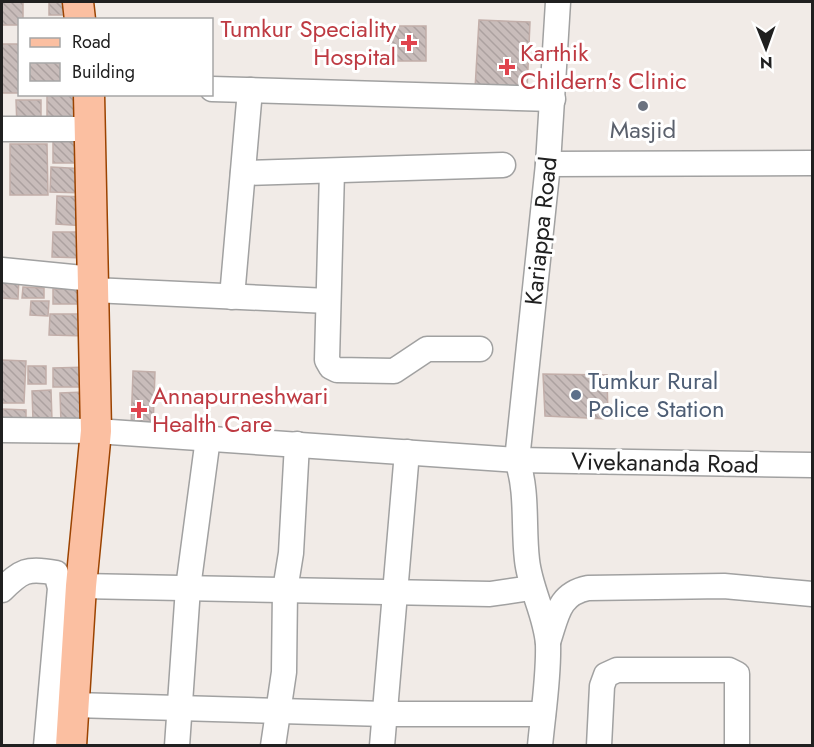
<svg xmlns="http://www.w3.org/2000/svg" width="814" height="747" viewBox="0 0 814 747" font-family="Jost,sans-serif">
<defs>
<pattern id="building-back-hatch" width="6" height="6" patternUnits="userSpaceOnUse" patternTransform="scale(1.5)"><rect width="6" height="6" fill="#c8bcba"/><path d="M-1 5l2 2M0 0l6 6M5-1l2 2" fill="none" stroke="#aca1a0"/></pattern>
</defs>
<rect width="100%" height="100%" fill="#f1ebe7"/>
<g fill="url(#building-back-hatch)" stroke="#c2aea9" stroke-width="1.5">
<polygon points="2,2 23,2 23,20 20,20 20,25 2,25"/>
<rect x="49" y="2" width="17" height="13"/>
<polygon points="479,20 530,22 527,91 475,89"/>
<rect x="390" y="26" width="36" height="35"/>
<rect x="2" y="44" width="18" height="49"/>
<rect x="47" y="94" width="31" height="28"/>
<polygon points="16,100 41,100 41,126 17,127"/>
<rect x="53" y="139" width="35" height="24"/>
<polygon points="10,144 47,144 48,195 10,195"/>
<polygon points="51,167 87,169 86,193 50,192"/>
<polygon points="57,196 87,197 86,226 56,224"/>
<polygon points="53,232 86,232 86,258 52,257"/>
<polygon points="2,276 19,277 18,299 2,298"/>
<polygon points="23,287 44,288 44,298 22,298"/>
<rect x="53" y="289" width="32" height="15"/>
<polygon points="31,301 49,301 48,316 30,315"/>
<polygon points="50,314 86,314 86,336 49,335"/>
<polygon points="2,360 26,361 24,403 2,403"/>
<rect x="28" y="366" width="18" height="18"/>
<polygon points="90,367 90,387 53,387 53,368"/>
<polygon points="133,371 155,372 153,428 131,427"/>
<polygon points="543,374 607,375 608,419 545,416"/>
<polygon points="51,390 52,420 33,421 32,391"/>
<polygon points="84,392 86,422 61,423 60,393"/>
<polygon points="2,409 26,410 26,423 2,422"/>
</g>
<g fill="none" stroke-linecap="round" stroke-linejoin="round">
<defs>
<g id="minor">
<polyline points="212,89 553,99"/>
<polyline points="2,129 90,129"/>
<polyline points="548,164 812,163"/>
<polyline points="332,171 327,360 331,367 337,370 394,371 427,349 480,349"/>
<polyline points="243,173 503,165"/>
<polyline points="2,270 93,279"/>
<polyline points="93,290 328,301"/>
<polyline points="232,297 250,90"/>
<polyline points="2,430 96,431 517,460 812,465"/>
<polyline points="81,586 490,594 531,588"/>
<path d="M2 590C21 571 27 567 56 573L60 588 46 746"/>
<path d="M548 642C557 616 558 594 588 588L724 586 812 594"/>
<polyline points="74,705 385,714 543,714"/>
<polyline points="177,746 188,588 208,438"/>
<polyline points="273,746 284,672 285,590 291,553 297,444"/>
<polyline points="382,746 407,452"/>
<path d="M540 746C543 713 549 677 548 644 546 615 530 589 527 560 523 526 528 492 517 460L548 164 558 2"/>
<polyline points="599,746 602,686 606,675 617,670 729,670 737,674 737,746"/>
</g>
<g id="major">
<polyline points="78,2 80,20"/>
<polyline points="71,746 81,586 96,431 89,94"/>
</g>
</defs>
<use href="#minor" stroke="#a1a1a1" stroke-width="27"/>
<use href="#major" stroke="#9b4301" stroke-width="33"/>
<use href="#minor" stroke="#fff" stroke-width="24"/>
<use href="#major" stroke="#fbbfa1" stroke-width="30"/>
</g>
<g fill="#e0444e" stroke="#fff" stroke-width="2">
<path d="M406 34h6v6h6v6h-6v6h-6v-6h-6v-6h6z"/>
<path d="M504 58h6v6h6v6h-6v6h-6v-6h-6v-6h6z"/>
<path d="M136 401h6v6h6v6h-6v6h-6v-6h-6v-6h6z"/>
</g>
<circle fill="#6b7280" stroke="#fff" stroke-width="2" cx="643" cy="106" r="6"/>
<circle fill="#5c6f8a" stroke="#fff" stroke-width="2" cx="576" cy="395" r="6"/>
<g text-anchor="middle" stroke-width="6" stroke-linejoin="round" paint-order="stroke">
<g font-size="24" fill="#be3a42" stroke="#fff" text-anchor="start">
<text x="396" y="37" text-anchor="end">Tumkur Speciality<tspan x="396" dy="28">Hospital</tspan></text>
<text x="520" y="61">Karthik<tspan x="520" dy="28">Childern's Clinic</tspan></text>
<text x="152" y="404">Annapurneshwari<tspan x="152" dy="28">Health Care</tspan></text>
</g>
<g font-size="24" fill="#5b616d" stroke="#fff">
<text x="643" y="138">Masjid</text>
</g>
<g font-size="24" fill="#202020" stroke="#fff">
<text transform="translate(541 231) rotate(-84)" y="8">Kariappa Road</text>
<text transform="translate(665 463) rotate(1)" y="8">Vivekananda Road</text>
</g>
<g font-size="24" fill="#4e5e75" stroke="#fff" text-anchor="start">
<text x="588" y="389">Tumkur Rural<tspan x="588" dy="28">Police Station</tspan></text>
</g>
</g>
<rect width="814" height="747" fill="none" stroke="#202020" stroke-width="6"/>
<rect x="18" y="18" width="195" height="78" fill="#ffffff" stroke="#a6a6a6" stroke-width="1.5"/>
<rect x="30" y="38" width="30" height="9" fill="#fbbfa1" stroke="#a6a6a6" stroke-width="1.5"/>
<text x="72" y="48" font-size="18" fill="#202020">Road</text>
<rect x="30" y="63" width="30" height="18" fill="url(#building-back-hatch)" stroke="#a6a6a6" stroke-width="1.5"/>
<text x="72" y="78" font-size="18" fill="#202020">Building</text>
<g transform="translate(766 48) rotate(179)" stroke="#ffffff" stroke-width="4.5" paint-order="stroke">
<path d="M0-4.5L10 22L0 15L-10 22Z" fill="#202020"/>
<text y="-9" font-size="16" font-weight="bold" text-anchor="middle" fill="#202020">N</text>
</g>
</svg>
